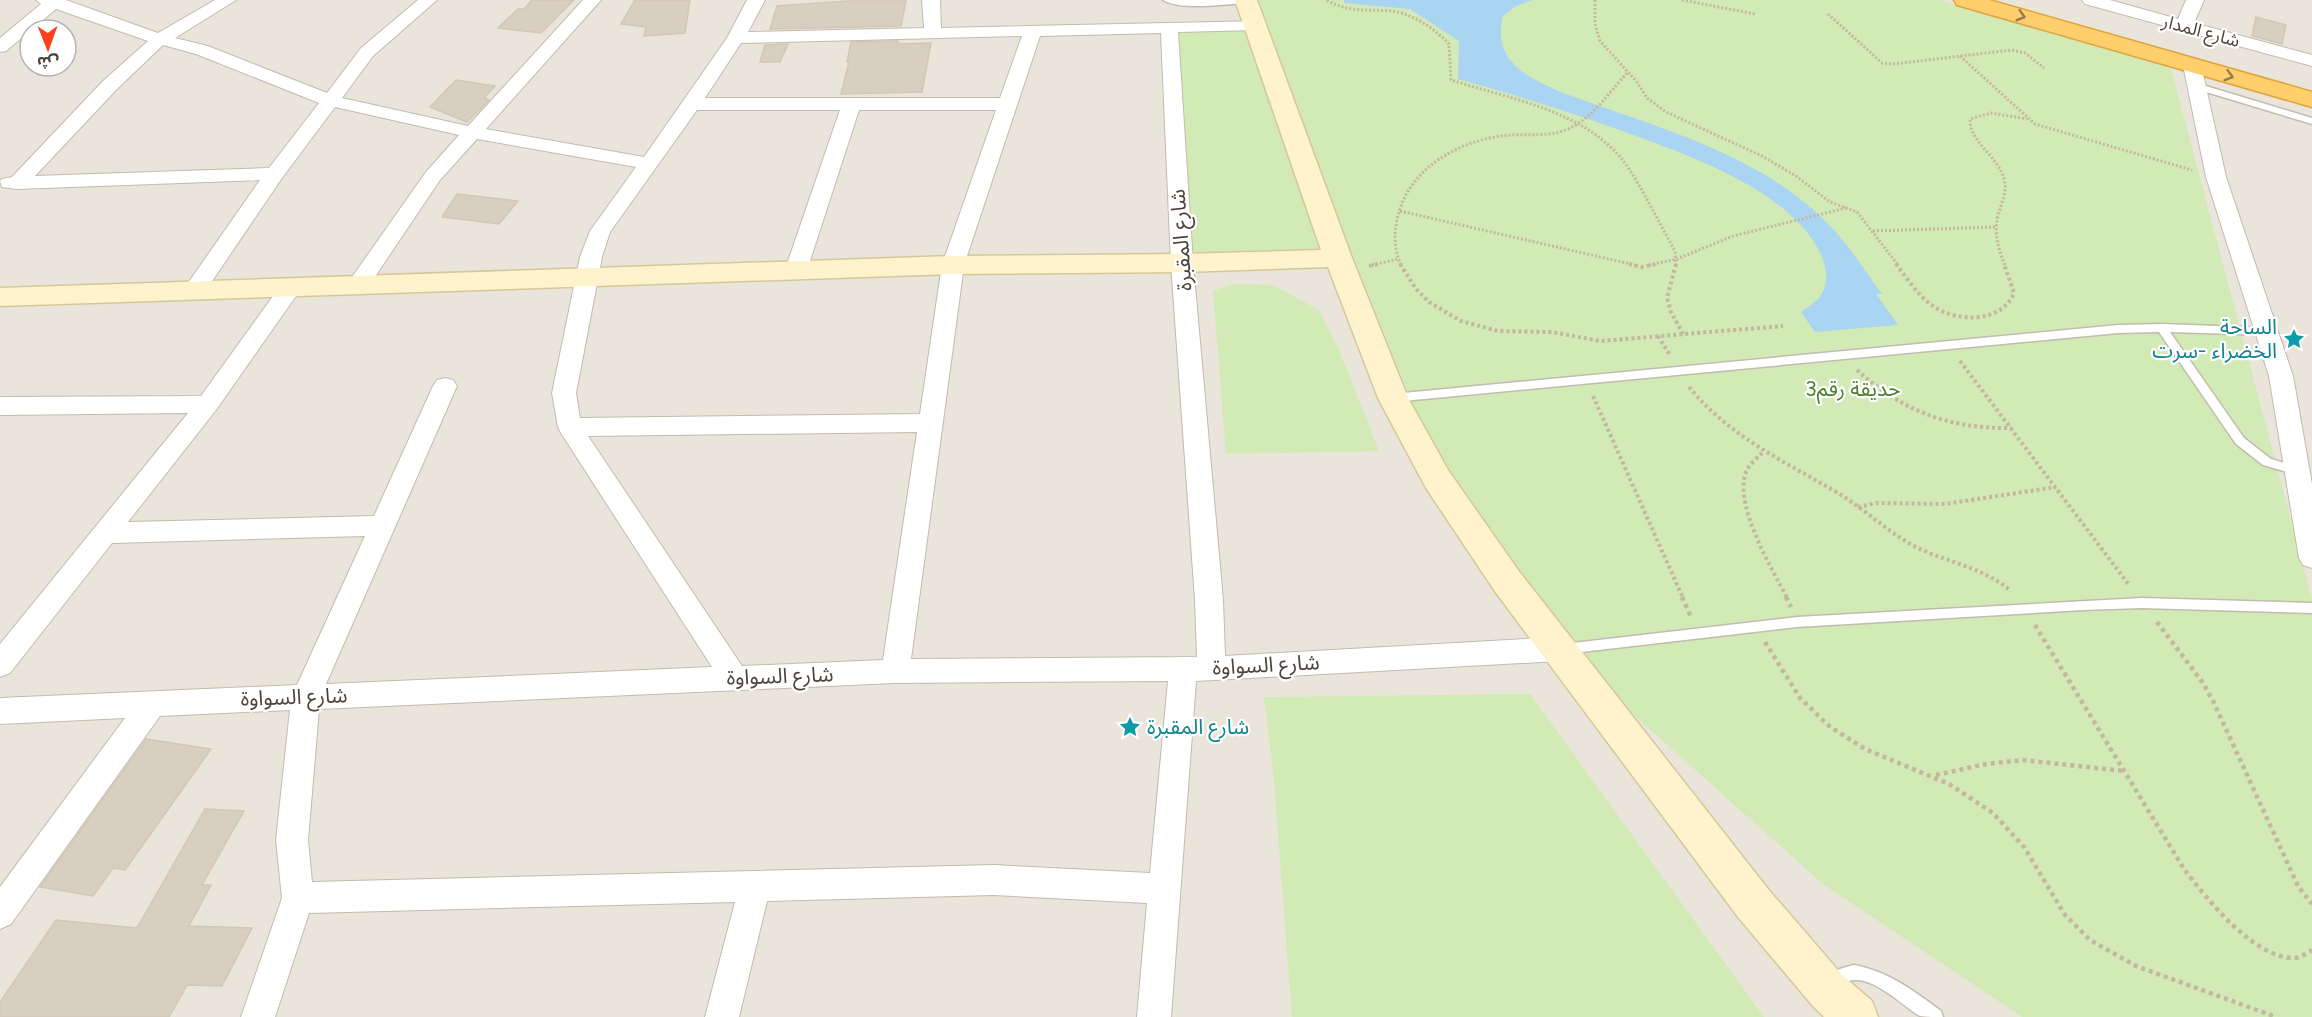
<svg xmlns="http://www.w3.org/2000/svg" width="2312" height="1017" viewBox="0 0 2312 1017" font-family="Figtree,'Noto Sans Arabic',sans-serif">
<rect width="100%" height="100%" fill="#f6f3ec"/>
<path fill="#eae5da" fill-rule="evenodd" d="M0 0H2312V1017H0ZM30 30H66V66H30Z"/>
<g fill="#d2eab5">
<polygon points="1246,0 1940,0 2170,65 2312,599 2312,1017 2022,1017 1824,885 1560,649 1437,479 1338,258 1182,263 1169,27 1255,25"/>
<polygon points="1232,284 1273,285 1319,310 1337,345 1379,451 1226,454 1213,291"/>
<polygon points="1530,694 1764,1017 1292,1017 1273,769 1264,697"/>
</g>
<path fill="#a9d4f2" d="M1344 0H1533L1516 6 1503 16C1491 62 1530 79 1566 94 1655 127 1762 154 1829 225 1849 245 1865 271 1882 294H1876L1898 325 1815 332 1801 312C1806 308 1815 303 1819 298 1831 283 1826 262 1817 247 1783 188 1688 155 1628 133 1572 113 1516 95 1458 79L1459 41 1410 9 1344 3Z"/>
<g fill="#d8cfc1" stroke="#d3c7b4" stroke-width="1.5">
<polygon points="532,0 574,0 541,33 498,28 518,9 524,9"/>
<polygon points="635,0 690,0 685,33 644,36 646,27 621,24"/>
<polygon points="847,1 906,1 901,26 770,29 777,6"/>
<polygon points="2256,17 2286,25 2282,44 2252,36"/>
<polygon points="898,41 898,44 931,43 922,92 841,94 849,62 847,62 851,42"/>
<polygon points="788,44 780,62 760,62 765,45"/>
<polygon points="456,80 495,86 484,98 489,100 467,122 430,107"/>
<polygon points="457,194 518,201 499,224 442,217"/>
<polygon points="146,739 211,749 125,870 113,868 93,896 40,887"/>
<polygon points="205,809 244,811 202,885 211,885 189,926 252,928 222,986 187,985 169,1017 0,1017 0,1002 56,920 137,928"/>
</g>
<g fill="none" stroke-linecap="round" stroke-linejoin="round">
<defs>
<g id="lane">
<path d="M1163 0H1249L1250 1 1246 3C1225 4 1181 11 1163 0Z"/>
<polygon points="2196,83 2312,118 2312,124 2193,88 2192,86"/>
<polygon points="2162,324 2270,328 2271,331 2266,335 2170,332 2244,438 2271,459 2301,468 2303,471 2301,474 2297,475 2263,465 2236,444 2159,332 2118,333 1393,402 1387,398 1393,394 2118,325"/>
<polygon points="2142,598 2312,603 2312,613 2142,608 2083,610 1797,627 1564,654 1559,653 1557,649 1559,645 1564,644 1797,617"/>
<path d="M1854 965C1888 971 1914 991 1941 1011L1943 1017C1936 1017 1926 1017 1920 1016 1902 1006 1870 971 1846 982 1840 985 1837 990 1831 993L1825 991 1823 985C1829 971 1841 968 1854 965Z"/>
</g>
<g id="street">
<path d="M36 0H66L158 33 215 0H236L175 38 208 46 327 93 361 48 418 0H437L373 56 342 98 468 126 583 0H601L486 129 644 157 727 38 747 0H765L748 32 924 28 922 0H940L941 28 1261 21 1264 25 1261 29 1255 30 1178 32 1193 263 1223 600 1225 656 1560 637 1570 641 1574 649 1570 657 1560 661 1196 681 1171 1017H1137L1147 903 994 895 767 901 739 1017H705L735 902 309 913 275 1017H241L282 898 276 840 290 710 160 716 11 924 0 929V887L125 718 0 724V698L297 685 365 536 112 543 10 673 0 677V644L188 413 0 415V397L201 396 284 281 292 279 300 281 303 286 216 410 128 522 374 516 433 386 437 380 445 378 453 380 457 386 326 684 712 667 561 433 558 427 552 393 580 257 590 231 636 167 477 139 440 180 366 290 358 292 350 290 347 285 350 280 426 172 459 135 335 107 282 178 202 296 194 298 186 296 183 291 186 286 260 180 17 189 2 187 0 181 2 179 12 177 103 81 148 41 56 9 6 51 0 52V38L41 4ZM1161 33 1171 263 1195 600 1197 657 911 659 964 265 1040 36ZM1022 36 1000 98H705L741 43ZM163 45 196 54 319 103 269 168 35 176 117 89ZM697 110H840L785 270 788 275 796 277 804 275 807 270 859 110H996L942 265 920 414 580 418 576 393 602 257 610 232ZM917 432 883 660 742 666 588 436ZM1168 681 1150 873 994 865 312 882 308 840 319 709 895 683Z"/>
<polygon points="2082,0 2110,0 2178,19 2186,0 2204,0 2194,23 2312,55 2312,66 2085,4"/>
<polygon points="2192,60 2198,61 2201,65 2226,177 2293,376 2312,484 2312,568 2303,565 2299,558 2269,376 2206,177 2183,65 2186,61"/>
</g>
<polygon id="secondary" points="1235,0 1257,0 1352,258 1408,398 1448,470 1518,570 1768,889 1842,975 1872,1001 1878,1017 1824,1017 1812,1005 1738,917 1494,590 1426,488 1378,398 1328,267 1182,272 953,274 0,306 0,288 953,256 1182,254 1321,250"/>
<polygon id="highway" points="1954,0 1989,0 2312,92 2312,107 1957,5"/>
</defs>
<use href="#lane" stroke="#c2bbae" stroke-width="3"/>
<use href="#street" stroke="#c2bbae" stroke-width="2"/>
<use href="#secondary" stroke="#d6c79b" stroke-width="3"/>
<use href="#highway" stroke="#e0a43c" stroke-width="3"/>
<g stroke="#c4b79f" stroke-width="3" stroke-dasharray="2 2" stroke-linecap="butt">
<path d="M1327 0C1347 13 1369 9 1392 11 1413 14 1434 28 1449 44L1451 80C1510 99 1589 111 1627 166 1645 193 1659 223 1675 251L1676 265"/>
<polyline points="1595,0 1595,24 1600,41 1637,82 1647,98 1666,112 1762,156 1796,176 1830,202 1857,212 1898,265"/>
<polyline points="1682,0 1755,14"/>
<polyline points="1828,14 1882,63 1893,64 2012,50 2025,53 2044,68"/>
<polyline points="1960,56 2035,124 2192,170"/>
<polyline points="1400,211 1635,265"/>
<polyline points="1873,231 1996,227"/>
<polyline points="1372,265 1398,259"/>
<path d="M1401 265C1392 245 1394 224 1402 203 1420 161 1466 139 1509 135 1529 134 1550 137 1568 129 1593 118 1610 91 1628 72"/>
<polyline points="1649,265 1677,259 1733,236 1846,208"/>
<path d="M2005 265C1998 249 1994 233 1998 215 2001 203 2008 192 2004 179 1999 157 1969 142 1970 119L1991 113 2027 119"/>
</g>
<g stroke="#c4b79f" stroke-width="4" stroke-dasharray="3 3" stroke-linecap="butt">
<polyline points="1400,264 1416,289 1429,302 1461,321 1498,331 1552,332 1600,341 1783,326"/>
<polyline points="1629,264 1642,267 1656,264"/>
<polyline points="1676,264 1667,298 1671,312 1683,334"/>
<path d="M1896 264C1907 278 1918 296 1933 306 1957 323 2002 323 2014 293L2004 264"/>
<polyline points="1369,266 1378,264"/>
<polyline points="1658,336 1670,355"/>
<polyline points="1960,361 2129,585"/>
<path d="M1857 370C1902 411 1950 429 2011 428"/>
<path d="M1689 387C1732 439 1785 461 1841 495 1867 511 1889 533 1916 547 1948 563 1983 567 2011 591"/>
<polyline points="1593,396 1683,598"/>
<path d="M1762 453C1756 459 1747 466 1745 475 1736 510 1772 568 1787 598"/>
<polyline points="1858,507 1877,503 1945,504 2056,487"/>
</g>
<g stroke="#c4b79f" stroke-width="4.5" stroke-dasharray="4 4" stroke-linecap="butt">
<polyline points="1682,597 1691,617"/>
<polyline points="1786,597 1791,607"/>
<polyline points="2157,622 2203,683 2214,703 2298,886 2312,904"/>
<path d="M2035 625 2184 869C2207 899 2254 959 2295 958 2301 957 2307 953 2312 950"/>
<polyline points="1765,642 1800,698 1829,726 1865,749 1949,784 1993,813 2024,847 2065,915 2090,940 2136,966 2276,1017"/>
<polyline points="1936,775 1986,764 2023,760 2124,771"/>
</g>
<use href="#lane" fill="#fff" fill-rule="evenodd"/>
<use href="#street" fill="#fff" fill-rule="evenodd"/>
<use href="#secondary" fill="#fff3cd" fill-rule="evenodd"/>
<use href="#highway" fill="#ffcf6e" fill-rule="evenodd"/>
</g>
<defs><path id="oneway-chevron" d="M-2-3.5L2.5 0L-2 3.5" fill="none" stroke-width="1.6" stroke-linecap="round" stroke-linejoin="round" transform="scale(1.5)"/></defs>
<g stroke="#937c4e">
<use href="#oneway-chevron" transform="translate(2021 16) rotate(16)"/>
<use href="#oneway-chevron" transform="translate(2229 76) rotate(16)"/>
</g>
<defs>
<symbol id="sight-bare" viewBox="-9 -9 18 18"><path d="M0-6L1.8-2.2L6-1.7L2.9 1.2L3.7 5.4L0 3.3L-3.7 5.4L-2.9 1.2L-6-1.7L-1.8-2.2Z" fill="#0f9aa8" stroke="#fff" stroke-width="2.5" paint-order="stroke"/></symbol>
</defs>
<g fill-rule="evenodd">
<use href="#sight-bare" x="2279" y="324" width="30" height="30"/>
<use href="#sight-bare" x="1115" y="712" width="30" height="30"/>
</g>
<g text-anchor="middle" stroke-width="4.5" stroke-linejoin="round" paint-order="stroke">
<g font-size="18" fill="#4b4439" stroke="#fff">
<text transform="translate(2201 31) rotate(15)" y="6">شارع المدار</text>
</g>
<g font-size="21" fill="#4b4439" stroke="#fff">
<text transform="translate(1181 240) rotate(-94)" y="7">شارع المقبرة</text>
<text transform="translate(1266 665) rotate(-3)" y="7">شارع السواوة</text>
<text transform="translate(780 676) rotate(-2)" y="7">شارع السواوة</text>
<text transform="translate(294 697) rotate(-2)" y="7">شارع السواوة</text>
</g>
<g font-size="21" fill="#0d838f" stroke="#fff" text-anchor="end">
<text x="2277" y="334">الساحة<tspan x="2277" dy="24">الخضراء -سرت</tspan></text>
<text x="1147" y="734" text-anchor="start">شارع المقبرة</text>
</g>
<g font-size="21" fill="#4a7f2a" stroke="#fff">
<text x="1853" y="396">حديقة رقم3</text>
</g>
</g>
<g transform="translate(48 48) rotate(179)"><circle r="28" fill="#ffffff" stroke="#b7b4b0" stroke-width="1.5"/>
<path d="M0-4.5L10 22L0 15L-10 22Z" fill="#fc3f1d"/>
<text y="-9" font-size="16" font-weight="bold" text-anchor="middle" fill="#4b4439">ش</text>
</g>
</svg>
